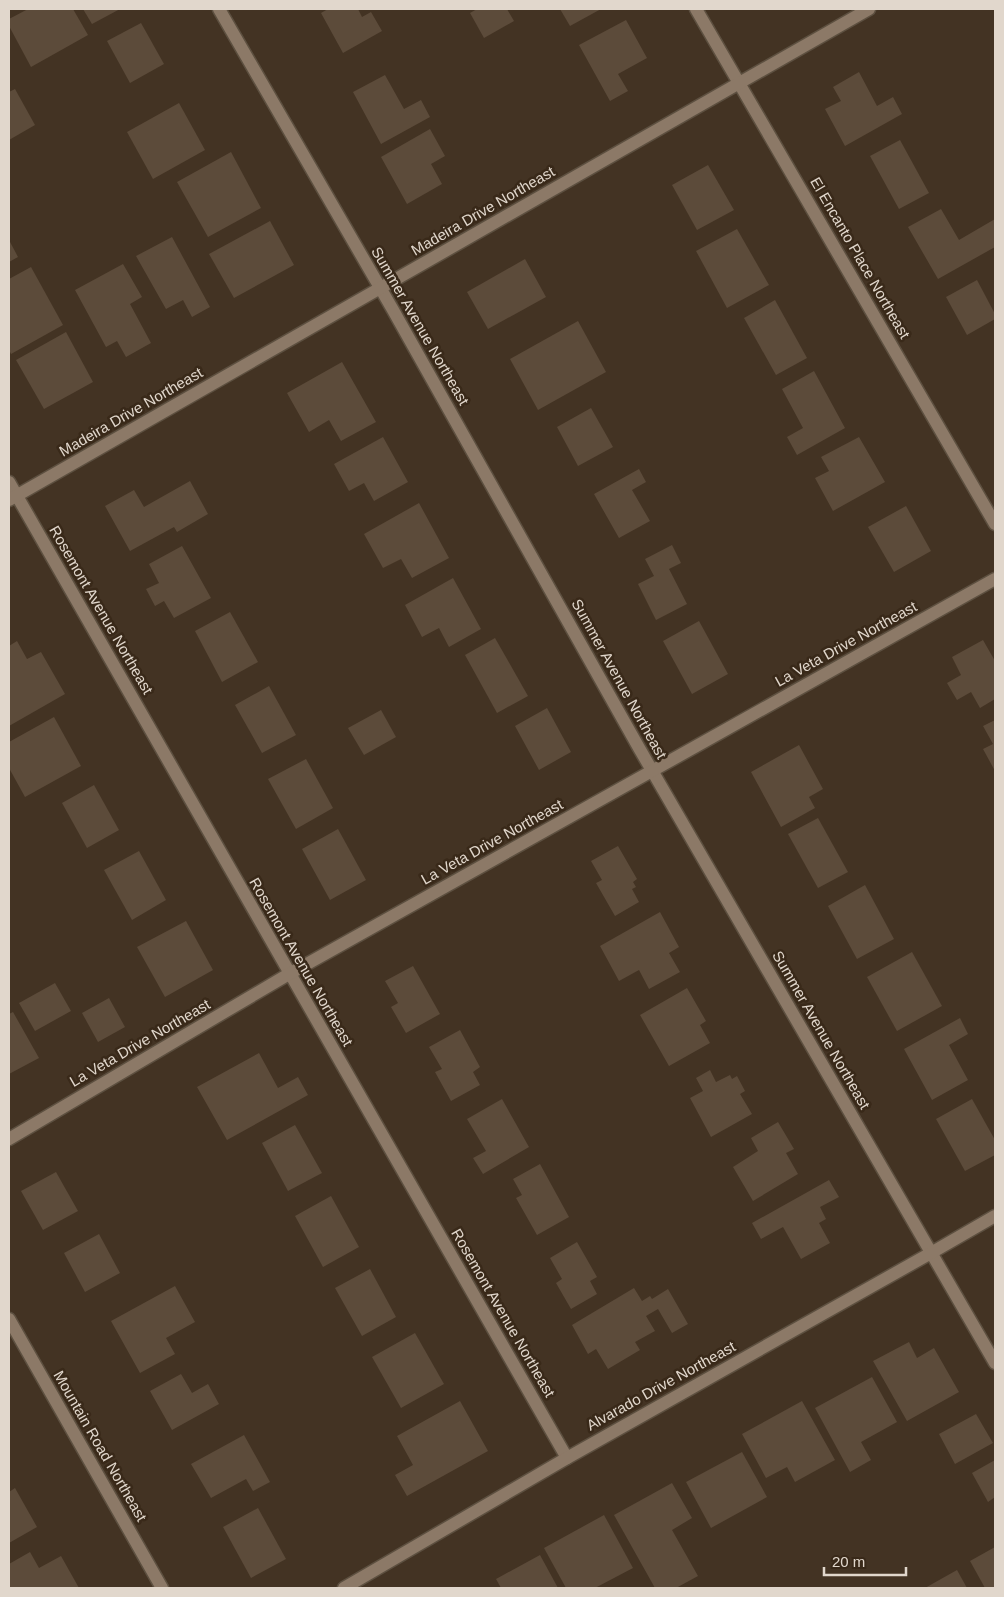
<svg xmlns="http://www.w3.org/2000/svg" width="1004" height="1597" viewBox="0 0 1004 1597" font-family="Arial,sans-serif">
<rect width="100%" height="100%" fill="#433323"/>
<g fill="#5c4b3a">
<polygon points="28,9 73,9 88,35 31,67 9,26 9,19"/>
<polygon points="83,9 120,9 92,24"/>
<polygon points="328,9 358,9 362,17 371,12 382,31 343,53 321,13"/>
<polygon points="477,9 507,9 514,21 484,38 470,13"/>
<polygon points="560,9 601,9 570,26"/>
<polygon points="626,20 647,58 618,74 628,91 610,101 579,45"/>
<polygon points="141,23 164,64 130,83 107,41"/>
<polygon points="859,72 877,106 893,97 902,114 845,146 825,109 841,101 833,87"/>
<polygon points="385,75 404,109 421,100 430,117 381,144 353,92"/>
<polygon points="15,89 35,125 9,140 9,92"/>
<polygon points="179,103 205,150 153,179 127,132"/>
<polygon points="430,129 445,156 431,164 442,184 407,204 381,157"/>
<polygon points="900,140 929,193 899,209 870,156"/>
<polygon points="231,152 261,208 208,237 177,182"/>
<polygon points="708,165 734,210 697,230 672,185"/>
<polygon points="941,209 959,240 995,219 995,247 938,279 908,227"/>
<polygon points="270,221 294,265 234,298 209,254"/>
<polygon points="737,229 769,285 727,308 696,251"/>
<polygon points="172,237 210,307 192,317 183,300 166,309 136,256"/>
<polygon points="9,240 18,257 9,262"/>
<polygon points="525,259 546,297 488,329 467,292"/>
<polygon points="123,264 142,297 130,304 151,343 126,357 117,341 106,347 75,290"/>
<polygon points="31,267 63,325 11,354 9,350 9,279"/>
<polygon points="977,280 995,314 995,319 967,335 946,297"/>
<polygon points="775,300 807,358 776,375 744,318"/>
<polygon points="578,321 606,372 538,410 510,359"/>
<polygon points="66,332 93,382 44,409 16,360"/>
<polygon points="342,362 376,422 341,441 329,420 309,432 287,393"/>
<polygon points="814,371 845,428 797,455 787,437 803,428 782,389"/>
<polygon points="591,408 613,447 578,466 557,427"/>
<polygon points="383,437 408,482 374,501 364,483 349,491 334,464"/>
<polygon points="859,437 885,482 833,511 815,478 829,471 821,457"/>
<polygon points="639,469 646,482 632,490 650,521 619,538 594,494"/>
<polygon points="190,481 208,514 177,532 174,527 130,551 105,506 134,490 144,507"/>
<polygon points="419,503 449,558 412,578 401,559 383,568 364,534"/>
<polygon points="906,506 931,551 894,572 868,527"/>
<polygon points="672,545 681,563 669,569 687,604 656,620 638,584 654,576 645,559"/>
<polygon points="182,546 211,598 174,618 164,601 155,606 146,589 159,583 149,564"/>
<polygon points="453,578 481,629 449,647 439,628 422,637 405,605"/>
<polygon points="230,612 258,662 222,682 195,631"/>
<polygon points="699,621 728,674 692,694 663,641"/>
<polygon points="495,638 528,696 497,713 465,655"/>
<polygon points="983,640 995,661 995,699 980,708 971,692 957,700 947,683 961,675 952,657"/>
<polygon points="17,641 27,659 41,652 65,694 9,726 9,646"/>
<polygon points="269,686 296,735 262,753 235,705"/>
<polygon points="547,708 571,752 539,770 515,726"/>
<polygon points="381,710 396,737 364,755 348,728"/>
<polygon points="54,717 81,766 25,797 9,768 9,742"/>
<polygon points="995,720 995,771 983,749 993,744 983,726"/>
<polygon points="799,745 823,789 809,797 815,808 781,827 751,772"/>
<polygon points="306,759 333,808 296,829 268,779"/>
<polygon points="94,785 119,830 87,848 62,803"/>
<polygon points="818,818 848,872 818,888 788,834"/>
<polygon points="338,829 366,880 330,900 302,849"/>
<polygon points="618,846 637,879 633,882 636,887 632,889 639,902 615,916 596,883 602,880 591,861"/>
<polygon points="139,851 166,900 132,920 104,870"/>
<polygon points="865,885 894,939 857,959 828,906"/>
<polygon points="660,912 679,947 669,953 680,972 649,989 639,970 619,981 600,946"/>
<polygon points="186,921 213,970 165,997 137,947"/>
<polygon points="912,952 942,1006 897,1031 867,977"/>
<polygon points="413,966 440,1014 406,1033 391,1007 398,1003 385,981"/>
<polygon points="55,983 71,1011 35,1031 19,1003"/>
<polygon points="687,988 706,1021 700,1025 710,1043 669,1066 640,1015"/>
<polygon points="109,998 125,1027 98,1042 82,1013"/>
<polygon points="13,1012 39,1058 9,1074 9,1014"/>
<polygon points="960,1018 968,1034 949,1045 968,1080 932,1100 904,1049"/>
<polygon points="460,1030 480,1067 473,1072 480,1085 451,1101 435,1072 442,1069 429,1047"/>
<polygon points="259,1053 278,1088 298,1077 308,1095 227,1140 197,1087"/>
<polygon points="710,1070 716,1082 730,1075 732,1079 737,1076 745,1091 740,1094 752,1114 711,1137 690,1098 703,1091 696,1078"/>
<polygon points="502,1099 529,1147 483,1174 473,1158 486,1151 467,1119"/>
<polygon points="972,1099 995,1140 995,1155 965,1171 936,1119"/>
<polygon points="778,1122 794,1149 786,1153 798,1174 753,1201 733,1167 758,1151 751,1138"/>
<polygon points="295,1125 322,1173 288,1191 262,1143"/>
<polygon points="540,1164 569,1217 537,1235 516,1198 522,1195 513,1179"/>
<polygon points="56,1172 78,1211 43,1230 21,1191"/>
<polygon points="829,1180 839,1197 820,1207 826,1219 819,1223 830,1243 801,1259 783,1227 761,1239 752,1223"/>
<polygon points="331,1196 359,1247 323,1267 295,1216"/>
<polygon points="99,1234 120,1273 85,1292 64,1253"/>
<polygon points="577,1242 597,1277 590,1281 597,1294 571,1309 556,1283 562,1279 550,1258"/>
<polygon points="370,1269 396,1317 362,1336 335,1288"/>
<polygon points="175,1286 195,1322 166,1338 175,1354 140,1373 111,1321"/>
<polygon points="634,1288 642,1301 650,1296 652,1299 668,1289 688,1324 672,1333 658,1309 646,1316 655,1331 635,1342 640,1350 608,1369 596,1349 588,1354 572,1325"/>
<polygon points="415,1333 444,1384 401,1408 372,1357"/>
<polygon points="909,1342 917,1358 934,1348 959,1392 907,1421 873,1361"/>
<polygon points="181,1374 192,1393 208,1384 219,1404 172,1430 150,1391"/>
<polygon points="872,1377 897,1422 861,1442 871,1460 850,1472 815,1408"/>
<polygon points="460,1401 488,1451 407,1496 395,1475 413,1465 397,1436"/>
<polygon points="802,1401 835,1460 795,1482 787,1467 766,1478 742,1434"/>
<polygon points="976,1414 993,1443 955,1464 939,1434"/>
<polygon points="244,1435 270,1482 253,1491 246,1479 211,1498 191,1464"/>
<polygon points="742,1452 767,1497 711,1528 686,1482"/>
<polygon points="995,1460 995,1497 988,1502 972,1473"/>
<polygon points="672,1483 692,1518 672,1530 698,1576 676,1588 655,1588 614,1515"/>
<polygon points="15,1488 37,1527 9,1543 9,1492"/>
<polygon points="258,1508 286,1559 251,1578 223,1527"/>
<polygon points="604,1515 633,1568 595,1588 566,1588 544,1548"/>
<polygon points="995,1547 995,1588 985,1588 970,1561"/>
<polygon points="30,1552 39,1568 61,1556 79,1588 10,1588 9,1564"/>
<polygon points="540,1555 558,1588 501,1588 496,1579"/>
<polygon points="957,1570 967,1588 925,1588"/>
</g>
<g fill="none" stroke-linecap="round" stroke-linejoin="round">
<defs>
<g id="street">
<polyline points="219,9 393,310 639,748 995,1363"/>
<polyline points="696,9 995,524"/>
<polyline points="9,482 567,1458"/>
<polyline points="9,500 869,9"/>
<polyline points="9,1139 289,974 995,579"/>
<polyline points="9,1319 162,1588"/>
</g>
<polyline id="secondary" points="344,1588 567,1458 931,1253 995,1216"/>
</defs>
<use href="#street" stroke="#5d5040" stroke-width="15"/>
<use href="#secondary" stroke="#5d5040" stroke-width="15"/>
<use href="#street" stroke="#8c7967" stroke-width="12"/>
<use href="#secondary" stroke="#8c7967" stroke-width="12"/>
</g>
<g text-anchor="middle" stroke-width="5" stroke-linejoin="round" paint-order="stroke">
<g font-size="15" fill="#e1d7cc" stroke="#392919">
<text transform="translate(483 211) rotate(-30)" y="5">Madeira Drive Northeast</text>
<text transform="translate(860 258) rotate(60)" y="5">El Encanto Place Northeast</text>
<text transform="translate(420 326) rotate(60)" y="5">Summer Avenue Northeast</text>
<text transform="translate(131 412) rotate(-30)" y="5">Madeira Drive Northeast</text>
<text transform="translate(101 610) rotate(60)" y="5">Rosemont Avenue Northeast</text>
<text transform="translate(846 644) rotate(-29)" y="5">La Veta Drive Northeast</text>
<text transform="translate(619 679) rotate(61)" y="5">Summer Avenue Northeast</text>
<text transform="translate(492 842) rotate(-29)" y="5">La Veta Drive Northeast</text>
<text transform="translate(301 962) rotate(60)" y="5">Rosemont Avenue Northeast</text>
<text transform="translate(821 1030) rotate(60)" y="5">Summer Avenue Northeast</text>
<text transform="translate(140 1043) rotate(-30)" y="5">La Veta Drive Northeast</text>
<text transform="translate(503 1313) rotate(60)" y="5">Rosemont Avenue Northeast</text>
<text transform="translate(661 1386) rotate(-29)" y="5">Alvarado Drive Northeast</text>
<text transform="translate(100 1446) rotate(60)" y="5">Mountain Road Northeast</text>
</g>
</g>
<rect width="1004" height="1597" fill="none" stroke="#e1d7cc" stroke-width="20"/>
<path d="M824 1567v8h82v-8" fill="none" stroke="#e1d7cc" stroke-width="2.5"/>
<text x="832" y="1567" font-size="15" fill="#e1d7cc" stroke="#392919" stroke-width="4" paint-order="stroke">20 m</text>
</svg>
